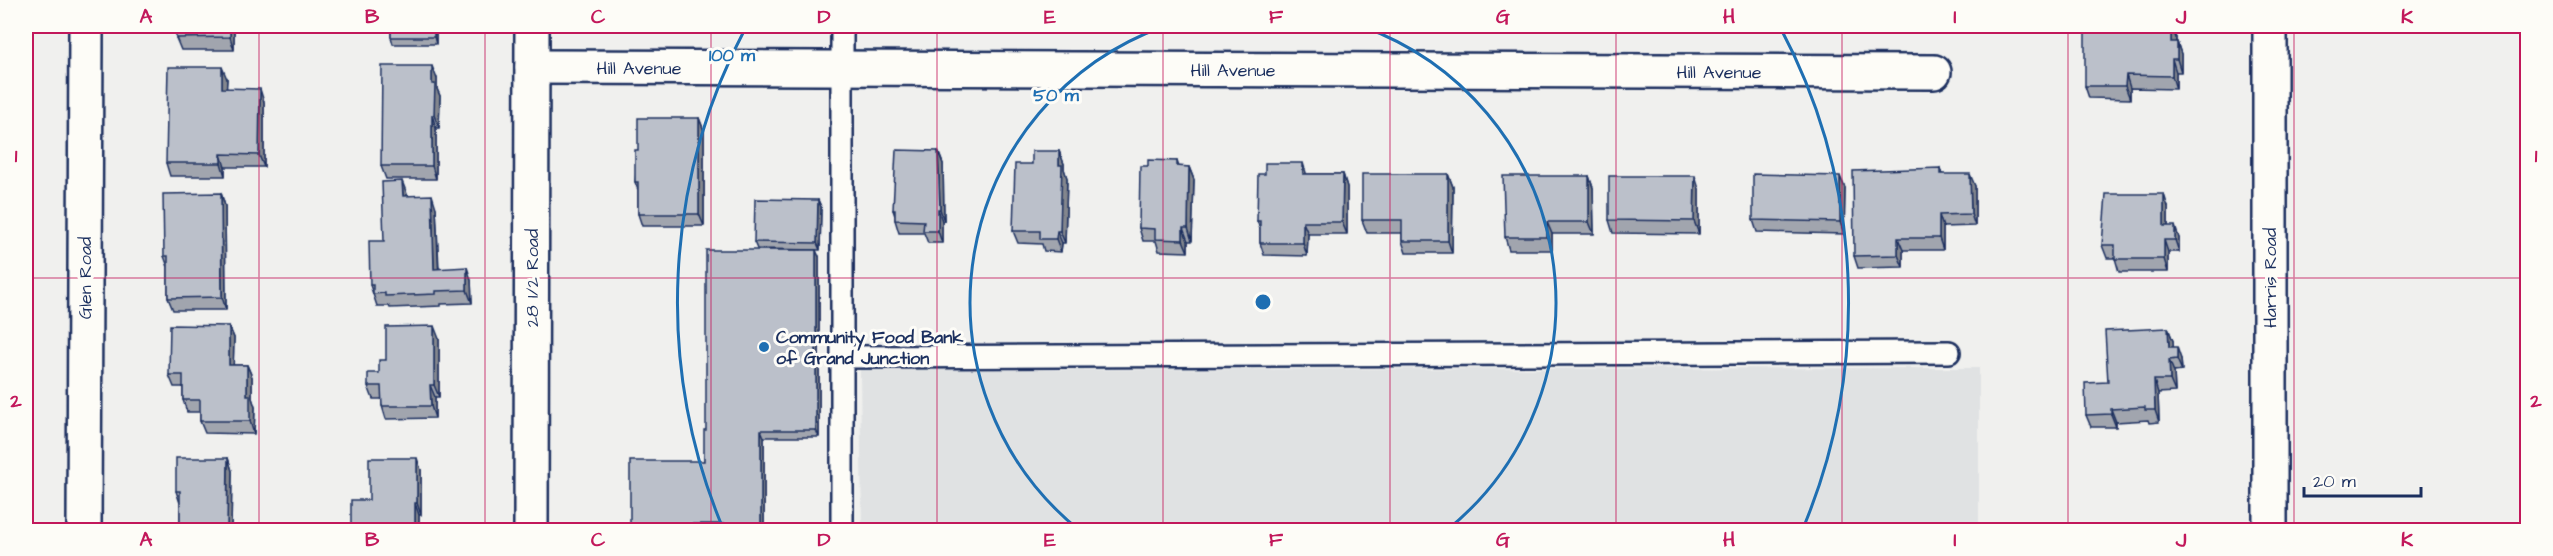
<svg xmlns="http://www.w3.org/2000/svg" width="2553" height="556" viewBox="0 0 2553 556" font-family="'Architects Daughter',sans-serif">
<rect width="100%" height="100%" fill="#f0f0ee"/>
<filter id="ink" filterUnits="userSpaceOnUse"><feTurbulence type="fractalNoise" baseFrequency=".0167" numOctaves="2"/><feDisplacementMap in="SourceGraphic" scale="12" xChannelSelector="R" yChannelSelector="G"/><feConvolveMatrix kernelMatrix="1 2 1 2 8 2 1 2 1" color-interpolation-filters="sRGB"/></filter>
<g filter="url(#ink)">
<polygon fill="#e0e2e3" points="1979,368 1979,530 862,530 860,370"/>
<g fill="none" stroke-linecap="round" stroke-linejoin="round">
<defs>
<g id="lane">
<polyline points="842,26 842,530"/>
<polyline points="842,357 1949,352"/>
</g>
<g id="street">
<polyline points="2270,26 2270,530"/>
<polyline points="532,67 1934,72"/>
<polyline points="84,530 86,26"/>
</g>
<polyline id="secondary" points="531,530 532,26"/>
</defs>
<use href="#lane" stroke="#1b2f5e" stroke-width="26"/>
<use href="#street" stroke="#1b2f5e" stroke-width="38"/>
<use href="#secondary" stroke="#1b2f5e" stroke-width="38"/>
<use href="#lane" stroke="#fdfcf7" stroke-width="21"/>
<use href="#street" stroke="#fdfcf7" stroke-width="33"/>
<use href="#secondary" stroke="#fdfcf7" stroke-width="33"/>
</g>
<g fill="#a1a5ae" stroke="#1b2f5e" stroke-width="1.5">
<polygon points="234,26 234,50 181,50 176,38"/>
<polygon points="380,26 436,26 436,44 393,44 391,37 391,27 380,27"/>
<polygon points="2176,38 2176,42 2177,42 2181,54 2181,72 2176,72 2176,89 2130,88 2130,99 2089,98 2085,86"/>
<polygon points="227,79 226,88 264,102 264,167 225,167 225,176 170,176 166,163"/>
<polygon points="437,79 437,89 440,96 439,128 436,128 436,179 386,179 381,166"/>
<polygon points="699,118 704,131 704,226 642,226 638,214 638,190 635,182 638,150"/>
<polygon points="938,151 943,164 944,221 942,221 942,243 928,243 924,233 899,233 895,220 895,216 893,210"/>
<polygon points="1059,151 1064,164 1064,169 1067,178 1065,243 1062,243 1061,252 1044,251 1042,244 1018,243 1013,231 1032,164"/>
<polygon points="1177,161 1179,167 1189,167 1194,180 1192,241 1188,241 1188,252 1159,251 1156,241 1143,241 1139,228 1148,166"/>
<polygon points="1940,168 1942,174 1975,186 1975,226 1943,227 1943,250 1903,250 1903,267 1858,268 1854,256"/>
<polygon points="1307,174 1343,174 1347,187 1347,234 1308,234 1307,256 1264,255 1260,243 1260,229 1257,221"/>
<polygon points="1448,174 1453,187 1452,253 1406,253 1402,241 1402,233 1367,233 1362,220"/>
<polygon points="1589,176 1593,188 1594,234 1552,234 1552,250 1509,250 1505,237"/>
<polygon points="1845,188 1844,234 1757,232 1753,220"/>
<polygon points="1699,189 1699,234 1613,233 1609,220"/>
<polygon points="221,193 225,206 226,310 173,310 168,298 168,267 164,256"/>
<polygon points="407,194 407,196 436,208 439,268 471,280 472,303 441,304 441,306 390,308 389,306 377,306 370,285 384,241"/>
<polygon points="818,200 821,207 820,250 757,249 754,242"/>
<polygon points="2168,207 2168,226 2179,238 2179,252 2168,252 2168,272 2119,272 2115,258 2107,258 2102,245"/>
<polygon points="819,257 819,437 764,437 764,531 632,531 630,524 704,461 706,430"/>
<polygon points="229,326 234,338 233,365 247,365 252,377 252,398 255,407 254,434 205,433 200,421 200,412 187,412 183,400 183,387 174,387 169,375"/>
<polygon points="2168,328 2173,341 2173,347 2181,359 2182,371 2174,372 2175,392 2158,393 2159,422 2149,423 2148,420 2116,422 2116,427 2091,427 2086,415 2108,382"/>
<polygon points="439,339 439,397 435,397 435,418 386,419 382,406 382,399 373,399 368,386 379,373 386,360"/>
<polygon points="228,458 232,471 231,531 180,531 180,503 176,491"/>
<polygon points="421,470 421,515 419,515 419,531 369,500"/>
</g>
<g fill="#83868d" stroke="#1b2f5e" stroke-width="1.5">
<polygon points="230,26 234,26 234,50 230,37"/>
<polygon points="434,26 436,26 436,44 434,37"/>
<polygon points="2171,26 2176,38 2175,54 2171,42"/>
<polygon points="2177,42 2181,54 2181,72 2177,59"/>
<polygon points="2172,59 2176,72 2176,89 2172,76"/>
<polygon points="432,66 437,79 437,89 440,96 439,128 434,115 432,84"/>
<polygon points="222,67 227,79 226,101 222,88"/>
<polygon points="2126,75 2130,88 2130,99 2125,86"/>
<polygon points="260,89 264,102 264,167 259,155"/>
<polygon points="432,115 436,128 436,179 432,166"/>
<polygon points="699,118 704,131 704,226 699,214"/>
<polygon points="938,151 943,164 944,221 940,209"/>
<polygon points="1059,151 1064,164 1064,169 1067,178 1065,243 1060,231"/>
<polygon points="221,154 225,167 225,176 221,163"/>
<polygon points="1303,163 1307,176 1303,174"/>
<polygon points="1189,167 1194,180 1192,241 1188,228"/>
<polygon points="1343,174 1347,187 1347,234 1342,222"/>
<polygon points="1448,174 1453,187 1452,253 1448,241"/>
<polygon points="1970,174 1975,186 1975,226 1971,214"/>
<polygon points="1589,176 1593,188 1594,234 1589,222"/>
<polygon points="1695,176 1699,189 1699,234 1694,221"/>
<polygon points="1840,176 1845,188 1844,234 1840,222"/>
<polygon points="402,181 407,194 407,209 403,196"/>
<polygon points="221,193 225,206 226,310 222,297"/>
<polygon points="2164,194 2168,207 2168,239 2164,226"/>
<polygon points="432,195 436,208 439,281 434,269"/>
<polygon points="818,200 821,207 820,250 817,243"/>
<polygon points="938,209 942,221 942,243 938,231"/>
<polygon points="1939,215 1943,227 1943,250 1939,238"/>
<polygon points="1303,222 1308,234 1307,256 1303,243"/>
<polygon points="1547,222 1552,234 1552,250 1547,237"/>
<polygon points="2175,226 2179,238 2179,252 2175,240"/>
<polygon points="1183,228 1188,241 1188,252 1183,240"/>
<polygon points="1057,231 1062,243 1061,252 1056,239"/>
<polygon points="1898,238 1903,250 1903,267 1898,255"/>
<polygon points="2164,240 2168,252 2168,272 2164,259"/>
<polygon points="816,250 819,257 819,437 816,430"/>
<polygon points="467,267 471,280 472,303 467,290"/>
<polygon points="229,326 234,338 233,377 229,365"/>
<polygon points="434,326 439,339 439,397 434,385"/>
<polygon points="2168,328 2173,341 2174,360 2169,347"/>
<polygon points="2177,347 2181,359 2182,371 2177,359"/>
<polygon points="2169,360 2174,372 2175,392 2170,380"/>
<polygon points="247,365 252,377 252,398 255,407 254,434 250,421 247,395"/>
<polygon points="2154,380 2158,393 2159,422 2155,410"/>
<polygon points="430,385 435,397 435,418 431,406"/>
<polygon points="2111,409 2116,422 2116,427 2111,414"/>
<polygon points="761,430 764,437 764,531 761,524"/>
<polygon points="228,458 232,471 231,531 227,531"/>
<polygon points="417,458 421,470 421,515 417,503"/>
<polygon points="415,503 419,515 419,531 415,531"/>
</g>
<g fill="#bbc0ca" stroke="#1b2f5e" stroke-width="1.5">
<polygon points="176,26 230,26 230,37 176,38"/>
<rect x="391" y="26" width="43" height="11"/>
<polygon points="2085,26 2171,26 2171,42 2177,42 2177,59 2172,59 2172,76 2126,75 2125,86 2085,86"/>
<polygon points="382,66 432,66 432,84 435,84 434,115 432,115 432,166 381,166"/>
<polygon points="168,67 222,67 222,88 260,89 259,155 221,154 221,163 166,163"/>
<polygon points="638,118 699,118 699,214 638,214 638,182 635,182 635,150 638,150"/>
<polygon points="896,150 938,151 940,209 938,209 938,231 923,231 924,221 895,220 895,210 893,210"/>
<polygon points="1032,151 1059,151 1059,165 1062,165 1060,231 1057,231 1056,239 1040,239 1040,231 1013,231 1015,164 1032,164"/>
<polygon points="1148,160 1177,161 1177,166 1189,167 1188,228 1183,228 1183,240 1155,239 1155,229 1139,228 1140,166 1148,166"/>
<polygon points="1265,163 1303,163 1303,174 1343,174 1342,222 1303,222 1303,243 1260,243 1260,221 1257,221 1258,174 1265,174"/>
<polygon points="1940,168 1940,174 1970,174 1971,214 1939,215 1939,238 1898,238 1898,255 1854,256 1853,171"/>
<polygon points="1362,174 1448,174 1448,241 1402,241 1402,220 1362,220"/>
<polygon points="1753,174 1840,176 1840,222 1753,220"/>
<polygon points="1503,176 1589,176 1589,222 1547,222 1547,237 1505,237"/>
<polygon points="1609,176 1695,176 1694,221 1609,220"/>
<polygon points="402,181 403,196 432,195 434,269 467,267 467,290 436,291 436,294 385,296 385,293 373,294 373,285 370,285 369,241 384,241 382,182"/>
<polygon points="221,193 222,297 168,298 168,256 164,256 163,194"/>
<polygon points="2106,194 2164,194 2164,226 2175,226 2175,240 2164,240 2164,259 2115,259 2115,245 2102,245"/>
<polygon points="755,199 818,200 817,243 754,242"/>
<polygon points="706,250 816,250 816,430 761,430 761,524 630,524 630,461 704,461 704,430 706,430"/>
<polygon points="170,325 229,326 229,365 247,365 247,395 250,395 250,421 200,421 200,400 183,400 183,375 169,375"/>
<polygon points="434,326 434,385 430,385 431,406 382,406 381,386 368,386 368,373 379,373 379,360 386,360 386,327"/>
<polygon points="2168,328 2169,347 2177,347 2177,359 2169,360 2170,380 2154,380 2155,410 2145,410 2145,407 2111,409 2111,414 2086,415 2085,383 2108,382 2105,331"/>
<polygon points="176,458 228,458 227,531 180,531 180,491 176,491"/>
<polygon points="369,458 417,458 417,503 415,503 415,531 351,531 351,500 369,500"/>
</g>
</g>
<path fill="none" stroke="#c2185b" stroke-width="1.5" stroke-opacity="0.55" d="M259 26V530M485 26V530M711 26V530M937 26V530M1163 26V530M1390 26V530M1616 26V530M1842 26V530M2068 26V530M2294 26V530M26 278H2528"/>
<g fill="none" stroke="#1f6fb2" stroke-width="3">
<path d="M1079 530A293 293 0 0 1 1165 26M1361 26A293 293 0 0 1 1447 530"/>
<path d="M722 526A586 586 0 0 1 746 27M1780 27A586 586 0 0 1 1804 526"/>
</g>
<circle fill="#1f6fb2" stroke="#fdfcf7" stroke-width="2" cx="764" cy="347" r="6"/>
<g text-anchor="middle" stroke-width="6" stroke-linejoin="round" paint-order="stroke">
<g font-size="18" fill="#1b2f5e" stroke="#fdfcf7">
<text x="639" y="74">Hill Avenue</text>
<text x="1233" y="76">Hill Avenue</text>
<text x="1719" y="78">Hill Avenue</text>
<text transform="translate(85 278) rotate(-90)" y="6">Glen Road</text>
<text transform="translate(532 278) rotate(-90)" y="6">28 1/2 Road</text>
<text transform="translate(2270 278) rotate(-90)" y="6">Harris Road</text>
</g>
<g font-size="18" font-weight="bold" fill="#1b2f5e" stroke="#fdfcf7" text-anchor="start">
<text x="776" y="343">Community Food Bank<tspan x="776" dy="21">of Grand Junction</tspan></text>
</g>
</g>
<circle cx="1263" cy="302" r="9" fill="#1f6fb2" stroke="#fdfcf7" stroke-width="3"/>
<g font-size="18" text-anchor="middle" font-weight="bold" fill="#1f6fb2" stroke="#fdfcf7" stroke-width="6" stroke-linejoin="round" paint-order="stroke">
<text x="732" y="61">100 m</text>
<text x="1056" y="101">50 m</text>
</g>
<rect width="2553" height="556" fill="none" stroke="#fdfcf7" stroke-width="66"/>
<path d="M2304 487v9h117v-9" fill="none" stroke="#1b2f5e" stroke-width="3"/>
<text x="2313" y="487" font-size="18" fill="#1b2f5e" stroke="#fdfcf7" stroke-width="4.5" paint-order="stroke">20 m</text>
<rect x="33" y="33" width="2487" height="490" fill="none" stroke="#c2185b" stroke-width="2"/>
<g font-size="20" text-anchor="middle" font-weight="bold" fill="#c2185b">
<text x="146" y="23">A</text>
<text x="372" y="23">B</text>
<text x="598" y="23">C</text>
<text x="824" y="23">D</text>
<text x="1050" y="23">E</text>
<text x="1276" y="23">F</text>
<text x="1503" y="23">G</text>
<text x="1729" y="23">H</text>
<text x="1955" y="23">I</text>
<text x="2181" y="23">J</text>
<text x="2407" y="23">K</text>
<text x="16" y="162">1</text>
<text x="2536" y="162">1</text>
<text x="16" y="407">2</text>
<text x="2536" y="407">2</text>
<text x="146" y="546">A</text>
<text x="372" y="546">B</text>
<text x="598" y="546">C</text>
<text x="824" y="546">D</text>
<text x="1050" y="546">E</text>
<text x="1276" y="546">F</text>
<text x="1503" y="546">G</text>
<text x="1729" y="546">H</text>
<text x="1955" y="546">I</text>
<text x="2181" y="546">J</text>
<text x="2407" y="546">K</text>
</g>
</svg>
